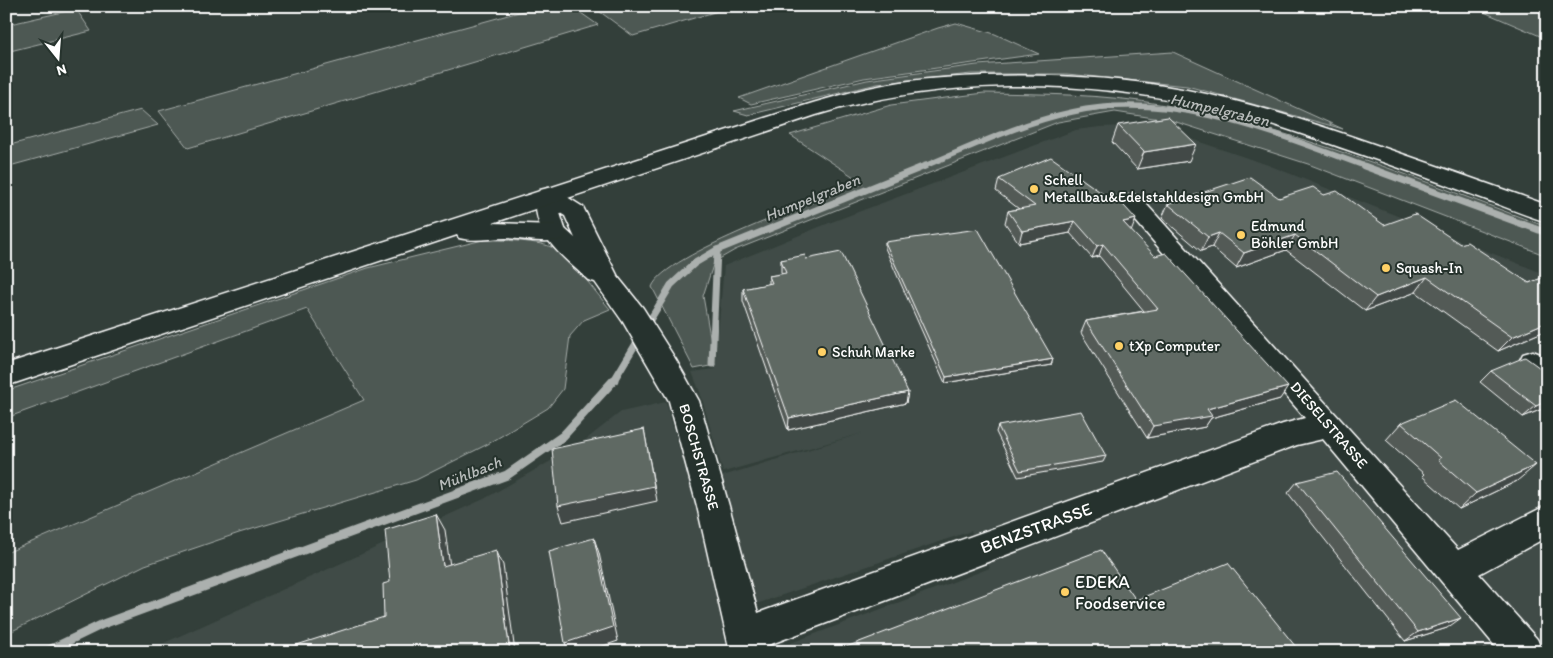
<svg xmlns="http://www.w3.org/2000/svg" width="1553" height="658" viewBox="0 0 1553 658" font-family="Itim,sans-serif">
<rect width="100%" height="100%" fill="#333f3a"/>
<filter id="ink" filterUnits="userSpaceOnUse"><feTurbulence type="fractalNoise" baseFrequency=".02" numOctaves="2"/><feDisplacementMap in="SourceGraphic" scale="10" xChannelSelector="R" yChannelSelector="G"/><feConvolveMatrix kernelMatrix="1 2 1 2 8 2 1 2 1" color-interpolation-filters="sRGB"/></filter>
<g filter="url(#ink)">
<polygon fill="#404c47" points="1128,126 1179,135 1268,165 1547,275 1547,652 782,652 783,646 990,568 971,531 721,616 729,652 144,652 484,499 579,445 621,412 666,402 690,486 863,433 723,472 700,392 692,372 715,369 724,266 829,223 1076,130 1100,127"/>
<g fill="#4d5853" stroke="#a6aca9">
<polygon points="541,6 571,6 598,25 188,148 159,111"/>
<polygon points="592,6 735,6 633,36"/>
<polygon points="1470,6 1547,6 1547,39"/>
<polygon points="76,9 91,31 6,52 6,25"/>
<polygon points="956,23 995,34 1039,54 864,78 751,104 739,98 938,28"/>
<polygon points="1173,52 1343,129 1187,86 1067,74 971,74 877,84 748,115 734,111 867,80 977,65"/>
<path d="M984 93C1044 94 1105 94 1165 105 1297 129 1422 181 1547 227V256L1308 164 1173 121 1115 112 1058 122 735 250 714 262 703 296 715 365 694 369 652 287C664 254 825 198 863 183L790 135 891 105Z"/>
<polygon points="141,110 158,125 6,167 6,146"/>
<path d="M483 240C500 240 541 240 555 249 575 262 594 291 610 309L584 320 570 336 563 389 548 408 488 444 416 480 239 533 145 565 6 634V553L364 400 307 309 6 418V391L368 268Z"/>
</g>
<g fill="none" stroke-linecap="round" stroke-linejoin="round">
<path stroke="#abb0ae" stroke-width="5.5" d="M922 167C971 147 1020 123 1072 112 1173 90 1274 133 1367 167"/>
<g stroke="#abb0ae" stroke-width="7">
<polyline points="1364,166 1547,233"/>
<polyline points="712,364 717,250"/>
<polyline points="613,382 671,285 695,263 717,250 925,166"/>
</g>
<polyline stroke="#abb0ae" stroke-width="9" points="45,652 103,624 507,475 563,436 614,380"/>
<defs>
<g id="minor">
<path d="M548 188 556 190 583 207 618 277 643 308 676 360 699 401 729 506 758 613 1283 424 1305 418 1123 206 1119 201 1123 196 1131 194 1139 196 1458 550 1547 505V537L1479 574 1537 639 1543 652H1500L1323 439 1297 445 766 646 768 652H730L697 506 669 401 623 322 595 282 588 280C566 259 536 238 536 205 536 198 536 195 540 190ZM560 213 565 216 575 238 565 229Z"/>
<path d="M1533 351 1547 357V382C1535 378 1525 373 1519 362L1523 354Z"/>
</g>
<path id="major" d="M985 76C1051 74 1117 77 1182 89 1250 102 1316 124 1382 147 1437 166 1492 185 1547 205V222C1523 215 1499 204 1476 196 1434 180 1392 165 1351 151 1302 134 1253 116 1202 106 1076 78 940 78 816 115L493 223 555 225 564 227 567 233 564 239C545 244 525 239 506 238 490 238 475 242 459 238L457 235 6 386V364L765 118C809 104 855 89 901 82 929 78 957 77 985 76Z"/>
</defs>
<use href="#minor" stroke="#fff" stroke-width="3"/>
<use href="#major" stroke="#fff" stroke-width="3"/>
<use href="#minor" fill="#26332d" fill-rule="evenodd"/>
<use href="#major" fill="#26332d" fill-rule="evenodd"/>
</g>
<g fill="#525a56" stroke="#fff">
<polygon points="1118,125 1189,161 1137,169 1112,142"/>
<polygon points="999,179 1131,231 1280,399 1211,418 1205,427 1147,438 1081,333 1086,321 1144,311 1099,256 1092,258 1070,233 1019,243 1005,223 1008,211 1019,209 996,191"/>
<polygon points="1324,195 1384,225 1460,244 1529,283 1547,276 1547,330 1498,351 1416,292 1365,311 1286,250 1236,268 1212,247 1201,251 1162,218 1168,204"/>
<polygon points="885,242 1053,359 1051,365 945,383 885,248"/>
<polygon points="806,259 908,392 906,403 788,430 743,301 743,289 769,284 769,276 782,274 781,272 781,260"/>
<polygon points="1491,371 1547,373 1547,407 1523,417 1480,382"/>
<polygon points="1401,423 1517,481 1459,509 1422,476 1424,474 1386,440"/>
<polygon points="998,426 1106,456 1103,462 1018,477 996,432"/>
<polygon points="1297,482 1447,628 1405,641 1288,493"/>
</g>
<g fill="#424a46" stroke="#fff">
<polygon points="1196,144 1189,161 1137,169 1144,152"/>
<polygon points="1136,219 1131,232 1123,222"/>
<polygon points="1075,221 1070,233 1019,243 1022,231"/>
<polygon points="1219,233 1212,247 1201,251 1208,237"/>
<polygon points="1295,235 1286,250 1236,268 1244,253"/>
<polygon points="1103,244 1099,256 1092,258 1097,246"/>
<polygon points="1427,277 1416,292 1365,311 1376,297"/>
<polygon points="1547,322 1547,330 1498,351 1512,337"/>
<polygon points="1053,359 1051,365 945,383 946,377"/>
<polygon points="1288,387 1280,399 1211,418 1205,427 1147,438 1153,426 1207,409"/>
<polygon points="908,392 906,403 788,430 789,418"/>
<polygon points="1547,401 1547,407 1523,417 1536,406"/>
<polygon points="644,429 657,501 563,522 558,506"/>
<polygon points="1536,465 1517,481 1459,509 1476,493"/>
<polygon points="436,514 445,530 452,581 443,566"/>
<polygon points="594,538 599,553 618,641 586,652 569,652 565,643"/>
<polygon points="496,550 503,565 515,652 510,652"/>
<polygon points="1461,618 1447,628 1405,641 1418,632"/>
</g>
<g fill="#5f6964" stroke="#fff">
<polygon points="1168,117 1196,144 1144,152 1118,125"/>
<polygon points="1051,157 1106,196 1114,195 1136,219 1123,222 1155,256 1166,253 1288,387 1207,409 1212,416 1153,426 1086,321 1158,309 1103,244 1097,246 1075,221 1022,231 1008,211 1035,206 999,179"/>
<polygon points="1250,177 1279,198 1313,187 1324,195 1337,191 1384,225 1415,214 1460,244 1467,242 1529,283 1547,276 1547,322 1512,337 1427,277 1376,297 1295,235 1244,253 1219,233 1208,237 1168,204"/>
<polygon points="978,229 1053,359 946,377 885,242"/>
<polygon points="841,252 908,392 789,418 743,289 772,283 769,276 786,273 781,260 805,255 806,259"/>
<polygon points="1525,357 1547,373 1547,401 1536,406 1491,371"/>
<polygon points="1456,400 1536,465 1476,493 1438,460 1441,458 1401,423"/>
<polygon points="1081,411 1106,456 1020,471 998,426"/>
<polygon points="644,429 654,486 558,506 552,449"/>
<polygon points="1337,472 1461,618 1418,632 1297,482"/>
<polygon points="436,514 443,566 496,550 510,652 275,652 384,617 383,584 390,582 385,530"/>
<polygon points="594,538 613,627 565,643 549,551"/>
<polygon points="1101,550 1136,600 1228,563 1300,652 833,652"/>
<polygon points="1485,649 1488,652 1479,652"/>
</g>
</g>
<g fill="#ffd166" stroke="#26332d" stroke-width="2">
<circle cx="1034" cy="189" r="5"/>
<circle cx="1241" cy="235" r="5"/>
<circle cx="1386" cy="268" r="5"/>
<circle cx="1119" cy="346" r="5"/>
<circle cx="822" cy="352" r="5"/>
<circle cx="1065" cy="592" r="5"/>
</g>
<g text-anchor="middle" stroke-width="4" stroke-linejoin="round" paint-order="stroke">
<g font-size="15" fill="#fff" stroke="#26332d" text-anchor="start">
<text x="1044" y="185">Schell<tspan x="1044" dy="17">Metallbau&amp;Edelstahldesign GmbH</tspan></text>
<text x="1251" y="231">Edmund<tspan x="1251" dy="17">Böhler GmbH</tspan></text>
<text x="1396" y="273">Squash-In</text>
<text x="1129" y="351">tXp Computer</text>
<text x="832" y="357">Schuh Marke</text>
</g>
<g font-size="15" fill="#fff" stroke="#26332d">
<text transform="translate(1329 425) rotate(49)" y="5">DIESELSTRASSE</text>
<text transform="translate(699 457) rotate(74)" y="5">BOSCHSTRASSE</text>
</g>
<g font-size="16" font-style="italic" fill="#b9bdbc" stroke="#26332d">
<text transform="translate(1220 109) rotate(13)" y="6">Humpelgraben</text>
<text transform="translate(812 197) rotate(-22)" y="6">Humpelgraben</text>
<text transform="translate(469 473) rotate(-22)" y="6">Mühlbach</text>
</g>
<g font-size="18" fill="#fff" stroke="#26332d">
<text transform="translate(1036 528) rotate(-20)" y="6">BENZSTRASSE</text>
</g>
<g font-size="18" fill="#fff" stroke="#26332d" text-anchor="start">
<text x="1075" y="588">EDEKA<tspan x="1075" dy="21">Foodservice</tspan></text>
</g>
</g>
<rect width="1553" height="658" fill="none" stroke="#26332d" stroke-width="25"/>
<rect x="12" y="12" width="1528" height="633" fill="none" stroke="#fff" stroke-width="2" filter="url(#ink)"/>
<g transform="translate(58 58) rotate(163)" stroke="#26332d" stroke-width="4" paint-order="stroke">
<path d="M0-4L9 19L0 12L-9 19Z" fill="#ffffff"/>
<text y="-8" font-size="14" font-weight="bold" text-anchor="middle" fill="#ffffff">N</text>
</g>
</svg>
